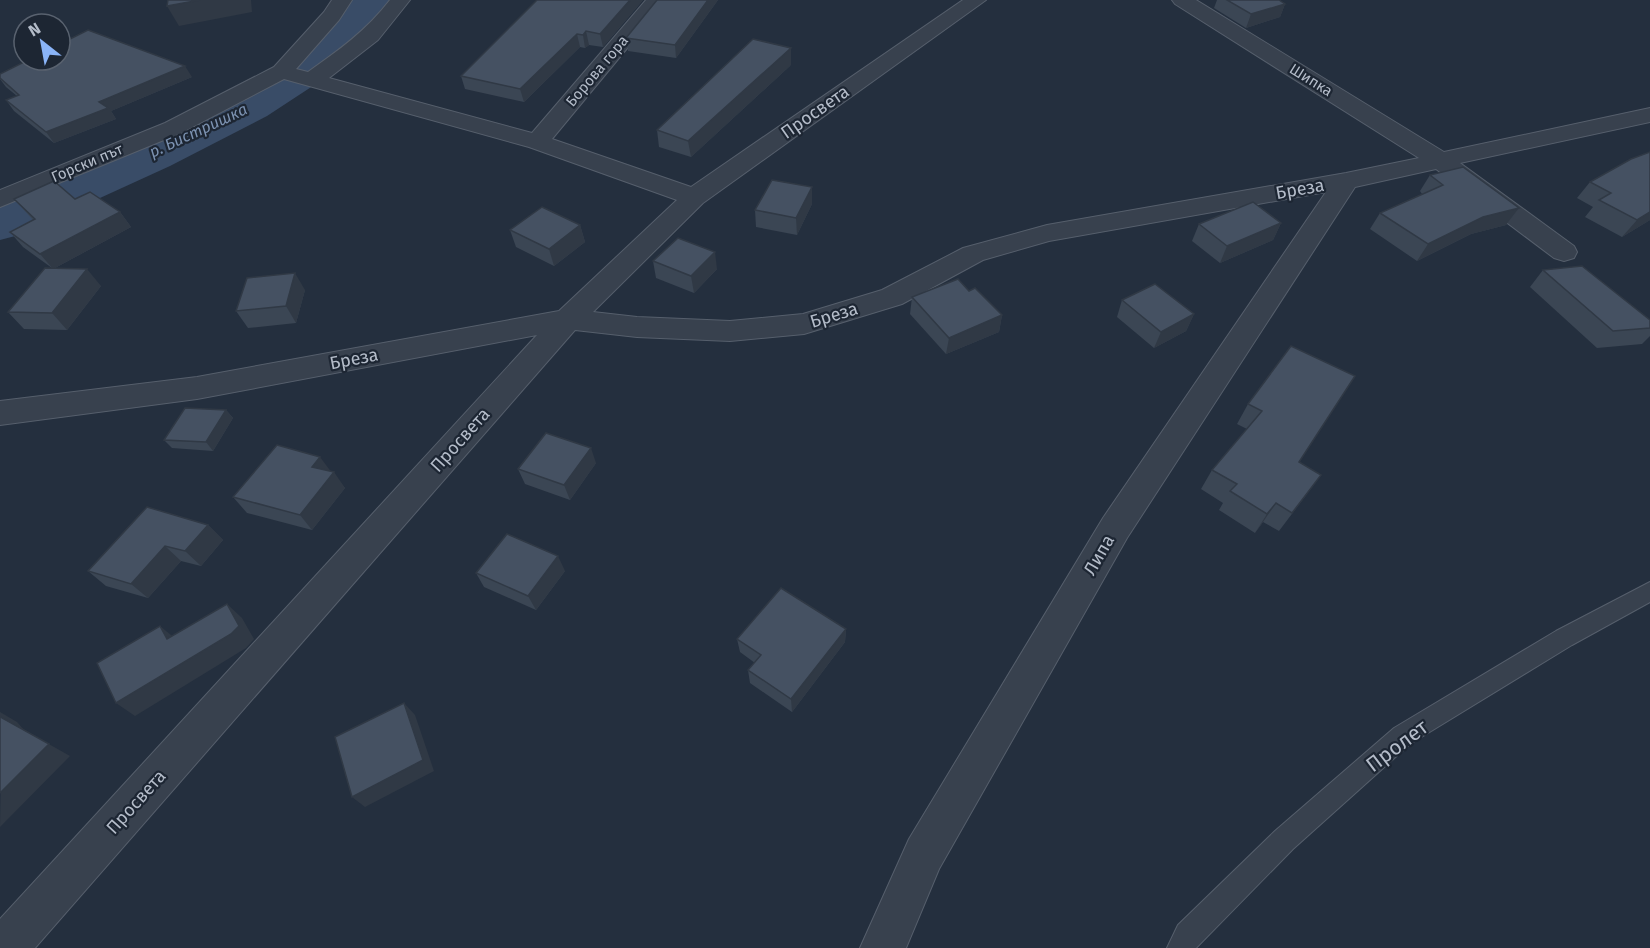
<svg xmlns="http://www.w3.org/2000/svg" width="1650" height="948" viewBox="0 0 1650 948" font-family="'Fira Sans',sans-serif">
<rect width="100%" height="100%" fill="#242f3e"/>
<g fill="none" stroke-linecap="round" stroke-linejoin="round">
<polygon fill="#394c67" fill-rule="evenodd" points="349,0 391,0 359,47 328,76 267,116 170,166 19,235 0,240 0,202 134,144 233,96 296,56 327,29"/>
<defs>
<polygon id="service" points="1650,582 1650,602 1572,645 1410,744 1293,849 1196,948 1167,948 1178,925 1275,831 1394,728 1556,631"/>
<path id="minor" d="M332 0H352L339 20 296 69 308 72C338 51 367 30 390 0H410L378 40 329 78 532 133 646 0H667L552 139 691 187 963 0H986L703 203 593 312 637 317 730 321 803 314 882 290 963 248 1047 225 1346 173 1419 158 1175 4 1172 0H1196L1444 152 1650 108V122L1460 163 1574 246 1577 252 1574 258 1564 261 1554 258 1436 169 1355 187 1127 538 939 869 906 948H860L909 839 1103 518 1326 192 1049 241 983 260 902 304 804 334 730 341 637 337 575 330 35 948H0V919L537 335 197 399 0 425V401L197 377 559 311 677 200 529 147 284 79 181 133 0 207V190L165 123 274 67 324 12Z"/>
</defs>
<use href="#service" stroke="#565f6c" stroke-width="2"/>
<use href="#minor" stroke="#565f6c" stroke-width="2"/>
<use href="#service" fill="#38414e" fill-rule="evenodd"/>
<use href="#minor" fill="#38414e" fill-rule="evenodd"/>
</g>
<g fill="#3b4654">
<polygon points="643,0 603,47 589,45 585,48 580,47 524,102 465,89 461,76"/>
<polygon points="657,0 718,0 676,58 628,51 626,38"/>
<polygon points="1217,0 1279,0 1285,4 1280,17 1246,28 1214,8"/>
<polygon points="791,65 691,157 659,147 657,130"/>
<polygon points="0,74 192,77 111,111 116,119 54,143 14,111 6,100 17,96 6,87 0,79"/>
<polygon points="1650,152 1650,220 1622,237 1585,217 1593,207 1577,198 1590,182"/>
<polygon points="1430,175 1519,208 1506,225 1471,234 1417,261 1370,229 1380,213 1422,194 1420,191"/>
<polygon points="14,199 75,199 120,212 131,227 55,268 101,286 67,330 24,329 8,312 52,268 23,247 10,232 33,220"/>
<polygon points="812,204 797,235 756,227 755,210"/>
<polygon points="1281,223 1273,240 1220,263 1192,241 1199,224"/>
<polygon points="580,225 585,242 554,266 516,247 510,230"/>
<polygon points="653,261 717,269 694,293 656,278"/>
<polygon points="1543,270 1650,320 1650,336 1642,344 1597,348 1530,287"/>
<polygon points="305,290 296,323 248,328 236,311"/>
<polygon points="969,291 1002,315 999,332 946,354 910,314 912,297"/>
<polygon points="1122,300 1194,314 1186,331 1154,348 1117,317"/>
<polygon points="1291,346 1299,462 1307,494 1279,531 1263,522 1255,533 1219,510 1223,503 1201,489 1212,470 1247,429 1237,424 1248,404"/>
<polygon points="226,410 233,418 213,451 172,448 164,440"/>
<polygon points="596,463 570,500 525,484 518,469"/>
<polygon points="331,472 345,488 312,530 247,513 233,497"/>
<polygon points="208,525 223,540 201,566 181,561 148,598 106,586 88,571"/>
<polygon points="565,571 536,610 484,587 476,573"/>
<polygon points="846,629 845,642 792,712 750,683 748,670 755,663 740,652 737,639"/>
</g>
<g fill="#303945">
<polygon points="200,0 251,0 252,12 179,26 167,6"/>
<polygon points="630,0 643,0 603,47 600,34"/>
<polygon points="708,0 718,0 676,58 675,45"/>
<polygon points="1285,4 1280,17 1246,28 1251,14"/>
<polygon points="586,31 589,45 585,48 583,35"/>
<polygon points="577,34 580,47 524,102 520,89"/>
<polygon points="791,48 791,65 691,157 688,141"/>
<polygon points="185,66 192,77 111,111 116,119 54,143 46,132 99,102"/>
<polygon points="812,187 812,204 797,235 796,218"/>
<polygon points="1519,208 1506,225 1471,234 1417,261 1428,244 1483,217"/>
<polygon points="120,212 131,227 53,269 40,254"/>
<polygon points="1650,212 1650,220 1622,237 1637,220"/>
<polygon points="1281,223 1273,240 1220,263 1227,246"/>
<polygon points="580,225 585,242 554,266 549,249"/>
<polygon points="715,252 717,269 694,293 691,276"/>
<polygon points="87,269 101,286 67,330 52,313"/>
<polygon points="295,273 305,290 296,323 286,306"/>
<polygon points="1194,314 1186,331 1154,348 1161,332"/>
<polygon points="1002,315 999,332 946,354 949,338"/>
<polygon points="226,410 233,418 213,451 206,442"/>
<polygon points="591,448 596,463 570,500 564,485"/>
<polygon points="320,457 332,473 312,467"/>
<polygon points="334,472 345,488 312,530 300,515"/>
<polygon points="1276,503 1263,522 1255,533 1267,514"/>
<polygon points="208,525 223,540 201,566 185,551"/>
<polygon points="165,546 181,561 148,598 131,584"/>
<polygon points="558,556 565,571 536,610 528,596"/>
<polygon points="227,604 242,618 254,639 246,648 135,716 116,703"/>
<polygon points="160,626 177,640 167,639"/>
<polygon points="846,629 845,642 792,712 791,699"/>
<polygon points="404,703 415,715 434,771 365,807 352,797"/>
<polygon points="0,712 17,722 24,730 70,756 0,827 2,718 0,716"/>
</g>
<g fill="#455162" stroke="#303945" stroke-width="1.5">
<polygon points="168,0 200,0 167,6"/>
<polygon points="537,0 630,0 600,34 586,31 583,35 577,34 520,89 461,76"/>
<polygon points="657,0 708,0 675,45 626,38"/>
<polygon points="1227,0 1279,0 1285,4 1251,14"/>
<polygon points="88,30 185,66 99,102 108,108 46,132 6,100 19,95 0,78 0,74 28,60 60,60 60,44"/>
<polygon points="753,39 791,48 688,141 657,130"/>
<polygon points="1650,152 1650,212 1637,220 1599,200 1611,193 1590,182 1631,159"/>
<polygon points="1463,167 1519,208 1483,217 1428,244 1380,213 1443,185 1430,175"/>
<polygon points="772,180 812,187 796,218 755,210"/>
<polygon points="54,181 75,199 90,192 120,212 40,254 10,232 35,219 14,199"/>
<polygon points="1253,202 1281,223 1227,246 1199,224"/>
<polygon points="542,207 580,225 549,249 510,230"/>
<polygon points="678,238 715,252 691,276 653,261"/>
<polygon points="1582,266 1650,320 1650,328 1613,331 1543,270"/>
<polygon points="45,268 87,269 52,313 8,312"/>
<polygon points="295,273 286,306 236,311 247,278"/>
<polygon points="958,279 969,291 975,288 1002,315 949,338 912,297"/>
<polygon points="1155,284 1194,314 1161,332 1122,300"/>
<polygon points="1291,346 1355,376 1299,462 1321,475 1292,513 1276,503 1267,514 1230,491 1237,484 1212,470 1262,411 1248,404"/>
<polygon points="185,408 226,410 206,442 164,440"/>
<polygon points="546,433 591,448 564,485 518,469"/>
<polygon points="277,445 320,457 312,467 334,472 300,515 233,497"/>
<polygon points="147,507 208,525 185,551 165,546 131,584 88,571"/>
<polygon points="507,534 558,556 528,596 476,573"/>
<polygon points="781,588 846,629 791,699 748,670 761,655 737,639"/>
<polygon points="227,604 239,626 231,634 116,703 97,663 160,626 167,639"/>
<polygon points="404,703 423,760 352,797 335,737"/>
<polygon points="0,716 2,718 49,744 0,793"/>
</g>
<g text-anchor="middle" stroke-width="4.5" stroke-linejoin="round" paint-order="stroke">
<g font-size="15" fill="#b4bcc9" stroke="#1d2633">
<text transform="translate(597 71) rotate(-50)" y="5">Борова гора</text>
<text transform="translate(1311 80) rotate(32)" y="5">Шипка</text>
<text transform="translate(87 163) rotate(-23)" y="5">Горски път</text>
</g>
<g font-size="16" font-style="italic" fill="#7c92b1" stroke="#1d2633">
<text transform="translate(198 130) rotate(-25)" y="6">р. Бистришка</text>
</g>
<g font-size="18" fill="#b4bcc9" stroke="#1d2633">
<text transform="translate(815 112) rotate(-35)" y="6">Просвета</text>
<text transform="translate(1300 189) rotate(-10)" y="6">Бреза</text>
<text transform="translate(834 315) rotate(-17)" y="6">Бреза</text>
<text transform="translate(354 359) rotate(-11)" y="6">Бреза</text>
<text transform="translate(460 440) rotate(-48)" y="6">Просвета</text>
<text transform="translate(1099 555) rotate(-60)" y="6">Липа</text>
<text transform="translate(136 802) rotate(-48)" y="6">Просвета</text>
</g>
<g font-size="21" fill="#b4bcc9" stroke="#1d2633">
<text transform="translate(1397 746) rotate(-37)" y="7">Пролет</text>
</g>
</g>
<g transform="translate(42 42) rotate(329)"><circle r="28" fill="#1d2633" stroke="#59626f" stroke-width="1.5"/>
<path d="M0-4.5L10 22L0 15L-10 22Z" fill="#8ab4f8"/>
<text y="-9" font-size="16" font-weight="bold" text-anchor="middle" fill="#b4bcc9">N</text>
</g>
</svg>
